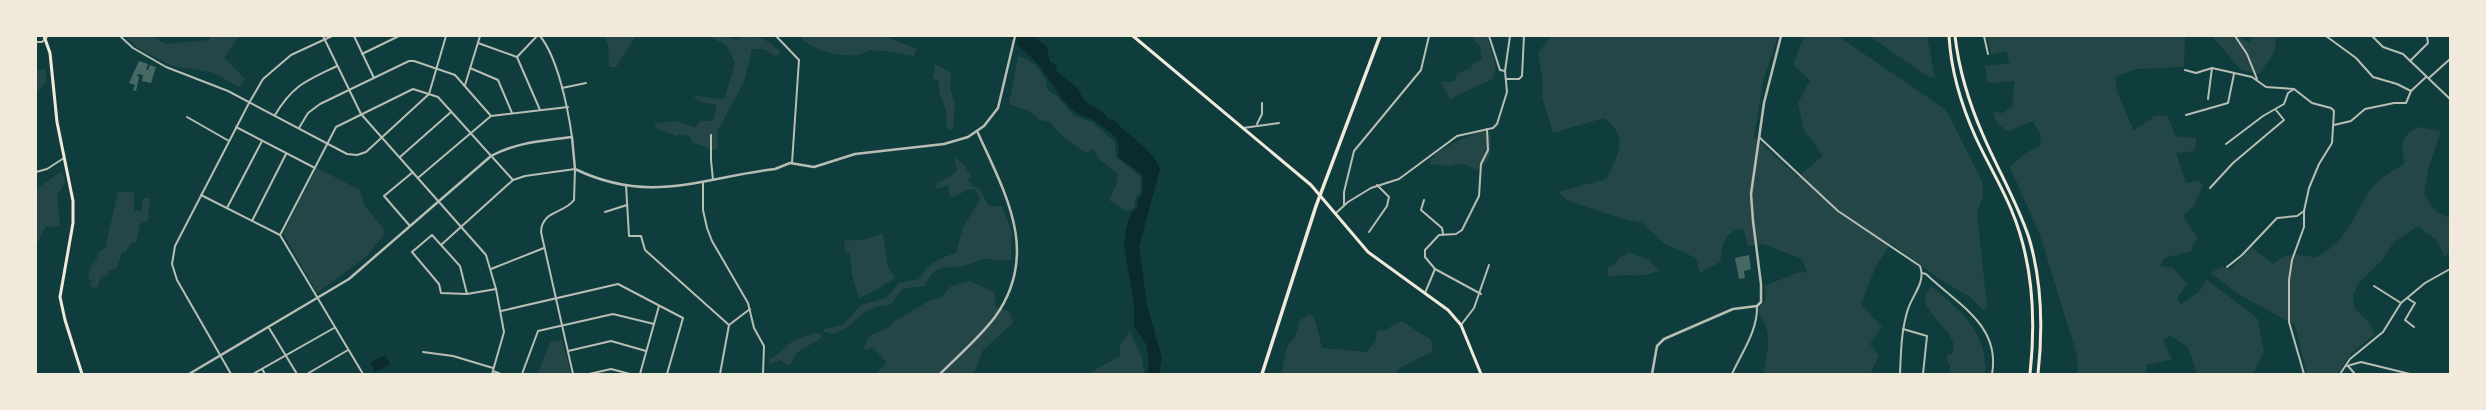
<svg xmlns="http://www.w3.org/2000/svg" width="2486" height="410" viewBox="0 0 2486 410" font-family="'Noto Sans',sans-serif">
<rect width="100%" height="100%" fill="#0f3d3e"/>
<g fill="#244646">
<polygon points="124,36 152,36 165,44 209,40 211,36 239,36 224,58 245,79 239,87 211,72 172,66 138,48"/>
<polygon points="604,36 636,36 616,67 609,67 608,45"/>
<path d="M708 36H723L736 40C752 31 771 40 781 54L774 56 765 49H752L744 82 717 132 718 149 713 150 692 142 690 136 679 134 676 136 656 128 654 124 675 121 695 127 700 121H713L717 105 701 102 693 96C702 95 719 101 725 98L735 62 726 45Z"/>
<path d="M803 36H884L917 49 914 56C900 54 884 50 870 50 866 50 863 54 859 55 840 57 817 52 802 39Z"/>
<path d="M1471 36H1487L1496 67 1492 80C1490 80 1455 96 1450 100L1441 82H1454L1457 73 1470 69 1473 64 1482 59 1480 47Z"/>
<path d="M1551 36H1778L1764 78 1754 137 1798 177 1823 156 1804 130 1798 103 1810 80 1793 65 1804 36H1838L1946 110 1982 181 1983 196 1977 213 1987 306 1984 311 1970 297 1941 280 1891 243 1875 268 1861 305 1882 327 1870 344 1879 356 1870 374H1764C1766 356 1774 331 1760 317L1759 308C1768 302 1766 295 1764 286L1797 273 1807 272 1802 259 1763 244 1748 246 1743 228C1723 232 1723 245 1720 262L1700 273 1696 258 1665 244 1642 223 1619 218 1566 200 1559 192 1606 179C1618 156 1630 137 1604 118L1553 133 1542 97 1543 82 1538 53Z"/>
<polygon points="1869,36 1927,36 1935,78 1926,75"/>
<polygon points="1987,36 2185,36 2184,67 2137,69 2115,77 2117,92 2134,131 2155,116 2168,116 2175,136 2196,138 2195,151 2176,153 2186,183 2198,181 2203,185 2194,206 2183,216 2197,237 2191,251 2164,258 2160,266 2173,268 2187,284 2177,298 2181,304 2200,291 2206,279 2257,318 2264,352 2253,374 2197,374 2188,347 2170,335 2163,341 2172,359 2146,365 2147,374 2075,374 2078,369 2077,355 2040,235 2010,167 2026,153 2040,146 2041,135 2033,121 2008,131 1997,124 1993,112 2003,113 2012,106 2015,81 1988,83 1985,66 2010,63 2006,51 1991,55"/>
<polygon points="2212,36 2239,37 2250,43 2252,36 2277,36 2274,53 2259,74 2241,70"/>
<path d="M1018 56C1032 59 1048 75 1047 90L1057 96 1074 116 1092 122 1115 142 1116 157 1141 177 1140 193 1135 199 1134 208 1127 212 1109 200 1116 186 1118 174 1100 160 1093 149 1086 153 1059 133 1050 122 1040 120 1029 111 1009 104Z"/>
<polygon points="935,64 951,73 950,89 955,104 953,128 951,130 947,128 946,110 939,92 939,81 933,78"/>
<polygon points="46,69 46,83 36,92 36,71"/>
<path d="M2420 127 2441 131 2428 170 2424 193 2433 209 2446 217 2450 216V254L2444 256 2437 240 2418 226 2394 242 2382 260 2358 284 2353 295 2354 307 2369 323 2375 334 2353 352 2337 374H2307L2295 325 2238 294 2211 273 2221 267 2230 269 2252 248 2273 264C2288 252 2298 253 2315 258 2349 241 2353 214 2373 187 2378 180 2397 168 2405 163 2400 147 2401 133 2420 127Z"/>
<path d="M1481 132 1490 133C1492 147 1492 163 1477 170L1462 163 1449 166 1430 164C1431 150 1469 136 1481 132Z"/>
<path d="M955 157 964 165 971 176 968 181 973 187 979 188 989 206H1002L1012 232 1011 259C1002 262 995 259 986 259 978 260 973 263 966 265 946 271 936 260 925 286L902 289 891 304C885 306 879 305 873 308 858 314 840 342 823 331L824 329 843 325 861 305 886 298 899 283 919 279C929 263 938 259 956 253L963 227 980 200 976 190 970 189 951 198 948 185 936 189 937 183 951 176 957 170 955 165Z"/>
<polygon points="317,168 360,190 365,206 386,232 365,258 317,293 283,233"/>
<polygon points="62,171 65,183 57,195 60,227 46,226 36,246 36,189"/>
<polygon points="118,192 134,192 134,210 141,211 143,198 150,198 148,220 140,224 136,242 131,243 126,252 122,252 116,269 109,270 107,276 101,277 97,289 90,286 92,281 88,278 92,264 97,259 97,253 105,248"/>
<polygon points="883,234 888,267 895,278 876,290 859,298 852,275 850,253 845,253 844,241 867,239"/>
<path d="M1629 252 1649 260 1659 270C1643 280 1626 272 1609 277L1607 268 1613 265 1621 256H1625Z"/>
<polygon points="970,281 994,292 996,307 1010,312 1013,323 983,350 974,374 876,374 887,362 873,348 863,350 869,336 889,327 893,322 927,302 942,297 951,286"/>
<path d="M1932 286C1960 311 1988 332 1985 374H1950V366L1947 359 1948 354 1952 355C1965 330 1906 310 1932 286Z"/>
<path d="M1310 314 1315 319 1322 348 1367 352 1375 342 1377 331 1385 330 1401 321C1411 326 1420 335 1430 338L1433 345 1431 352 1401 367 1394 374H1281L1287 347 1295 337 1300 320Z"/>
<polygon points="1130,331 1142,358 1144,374 1088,374 1120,356 1120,345"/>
<path d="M815 333H819L822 336C812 349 798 343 791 364L787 365 780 360 769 364V359C779 356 786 344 797 339 802 336 809 336 815 333Z"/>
<polygon points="562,340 571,374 538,374 550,342"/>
</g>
<g fill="#0a2a2b">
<path d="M1008 36H1033L1047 47 1050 62 1057 65 1056 71 1076 87 1085 101 1104 113 1108 119 1114 120C1128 136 1154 150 1160 169L1139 247 1147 305 1162 358 1159 374H1147L1149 363 1146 344 1134 326V305L1124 246 1126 228 1131 214 1137 207 1138 199 1142 195 1143 175 1119 158 1118 140 1112 134 1095 121 1076 113 1063 100 1039 65Z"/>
<polygon points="385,355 390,364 375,372 370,363"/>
</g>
<g fill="#486865">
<polygon points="139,61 148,64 146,70 148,70 150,65 156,67 151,83 142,81 143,75 138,74 137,76 139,77 136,91 133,90 135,85 129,83"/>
<polygon points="1749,255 1751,269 1744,271 1745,278 1739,279 1735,258"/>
</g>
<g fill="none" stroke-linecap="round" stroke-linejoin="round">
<g stroke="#b8beb3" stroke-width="2">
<polyline points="120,36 133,48 166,67 228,91 347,154 357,155 366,152 429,94 446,36"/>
<polyline points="323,36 361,114 486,255 496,289 504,332 492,374"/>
<polyline points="354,36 374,78"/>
<path d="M540 36C558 58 568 109 572 137"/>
<polyline points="776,36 799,60 792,163"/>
<polyline points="1489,36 1500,70 1505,71"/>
<polyline points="1984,36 1988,54"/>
<polyline points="2235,36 2247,54 2257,79"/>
<polyline points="2326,36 2356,58 2373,77 2397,84 2411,91"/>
<polyline points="2372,36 2383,47 2403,54 2450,99"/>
<polyline points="36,42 42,42 48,36"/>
<polyline points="478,43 517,57 540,110"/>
<polyline points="362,54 399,36"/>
<polyline points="517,57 537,36"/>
<polyline points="2410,61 2428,43 2427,36"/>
<polyline points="470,68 498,80 512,113"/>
<polyline points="2185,70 2196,73 2212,68 2252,77 2266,87 2294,89 2312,103 2331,108 2334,111 2332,143 2319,164 2309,188 2304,211 2304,227 2292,260 2289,280 2289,322 2304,374"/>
<polyline points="2429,78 2450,59"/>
<polyline points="1506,79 1519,79 1522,76 1524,36"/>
<polyline points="465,85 480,36"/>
<polyline points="562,88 586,83"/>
<polyline points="2208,99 2212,68"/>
<path d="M275 115C293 85 306 81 337 66"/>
<polyline points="2186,115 2228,103 2234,74"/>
<polyline points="187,117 229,141"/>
<polyline points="1257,124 1262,114 1262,103"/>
<polyline points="2334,125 2351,121 2365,109 2394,103 2406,103 2411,91 2426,77"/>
<polyline points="236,127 315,168"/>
<polyline points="299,128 308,113 320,104 409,61 414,61 455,75 491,116"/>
<polyline points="1243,128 1279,123"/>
<polyline points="711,135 711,160 713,180"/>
<path d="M1759 137 1838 211 1920 266C1926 282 1913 294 1908 309 1901 331 1901 352 1900 374"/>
<polyline points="2226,144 2263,116 2284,104 2288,93 2294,89"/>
<polyline points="400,157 451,112"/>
<polyline points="36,172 47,169 64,158"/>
<polyline points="419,177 491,116 568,107"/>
<polyline points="703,182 703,210 707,228 712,241 748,303 754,328 764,346 763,374"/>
<polyline points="626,185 629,236 641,236 645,250 729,325 720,374"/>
<polyline points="2210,188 2233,163 2284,120 2276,110"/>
<polyline points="201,195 280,235 363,374"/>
<polyline points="1424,200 1421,210 1442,228 1443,234"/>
<polyline points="1344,205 1344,192 1354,151 1421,70 1429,36"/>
<polyline points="227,208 262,141"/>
<polyline points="605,212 627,205"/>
<polyline points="1336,213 1348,202 1371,188 1399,179 1457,136 1493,128 1497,124 1507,92 1505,71 1510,36"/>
<polyline points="252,221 286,154"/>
<polyline points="410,226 384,196 413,172"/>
<polyline points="1369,232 1387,206 1389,197 1377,185"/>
<polyline points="280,235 336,127 413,89 438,97 513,180"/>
<path d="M441 245 513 180 525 176 575 169 574 200C564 214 542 210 541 232L573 374"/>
<polyline points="2227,267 2242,255 2277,218 2297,216 2304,211"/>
<polyline points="491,269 544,248"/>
<polyline points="1435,269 1481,294"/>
<path d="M1922 273 1926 274C1956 303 2001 325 1992 374"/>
<polyline points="2374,286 2401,303"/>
<polyline points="1425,293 1435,269 1425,257 1425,250 1439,235 1456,234 1462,230 1479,196 1481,164 1488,150 1487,129"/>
<polyline points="467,294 460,266 432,235 412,252 439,284 441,293 467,294 496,289"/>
<polyline points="2407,298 2415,303 2405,320 2414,327"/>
<polyline points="501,311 618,284 683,318 667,374"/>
<polyline points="729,325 750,309"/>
<polyline points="1461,325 1474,308 1489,265"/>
<polyline points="269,328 297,374"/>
<polyline points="1903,329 1927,336 1923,374"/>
<polyline points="568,351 611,341 646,351"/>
<polyline points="423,352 453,356 493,368"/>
<polyline points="2347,366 2361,362 2410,374"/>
<polyline points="2348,366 2355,374"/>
<polyline points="262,369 265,374"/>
<polyline points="493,371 501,374"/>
<polyline points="231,374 177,280 172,264 175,246 249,103 263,79 291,55 332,36"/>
<polyline points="253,374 334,328"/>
<polyline points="307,374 348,350"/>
<polyline points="522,374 538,331 613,314 654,324"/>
<polyline points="589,374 611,369 630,374"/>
<polyline points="640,374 659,306"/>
<path d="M1732 374C1742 352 1758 330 1757 306"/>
<polyline points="2340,374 2350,359 2383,332 2401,303 2425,283 2450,269"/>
</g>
<g stroke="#b8beb3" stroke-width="2.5">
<path d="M189 374 349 279 491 156C517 142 543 141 572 137L575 169C650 205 700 178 775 169L790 163 814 167 855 154 944 144 968 137 984 126 998 108 1015 36"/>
<path d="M940 374C958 356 979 338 995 317 1041 253 1005 193 977 131"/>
<polyline points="1652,374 1657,346 1664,339 1733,309 1757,306 1761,302 1761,284 1753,221 1751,194 1764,103 1781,36"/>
</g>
<g stroke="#f1e9da" stroke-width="3">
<polyline points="44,36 50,53 57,122 73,201 73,223 60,297 65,320 82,374"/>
<polyline points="1133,36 1311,185 1368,252 1448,310 1461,325 1481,374"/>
</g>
<g stroke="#f1e9da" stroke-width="3">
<path d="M1949 36C1951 71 1962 107 1976 138 1987 162 2001 185 2011 209 2033 261 2036 319 2030 374"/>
<path d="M1955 36C1959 71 1969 103 1983 135 1998 170 2017 202 2029 238 2042 282 2043 329 2038 374"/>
</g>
<polyline stroke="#f1e9da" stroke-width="3.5" points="1262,374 1316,206 1380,36"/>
</g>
<rect width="2486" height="410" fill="none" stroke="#f1e9da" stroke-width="74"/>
</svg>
